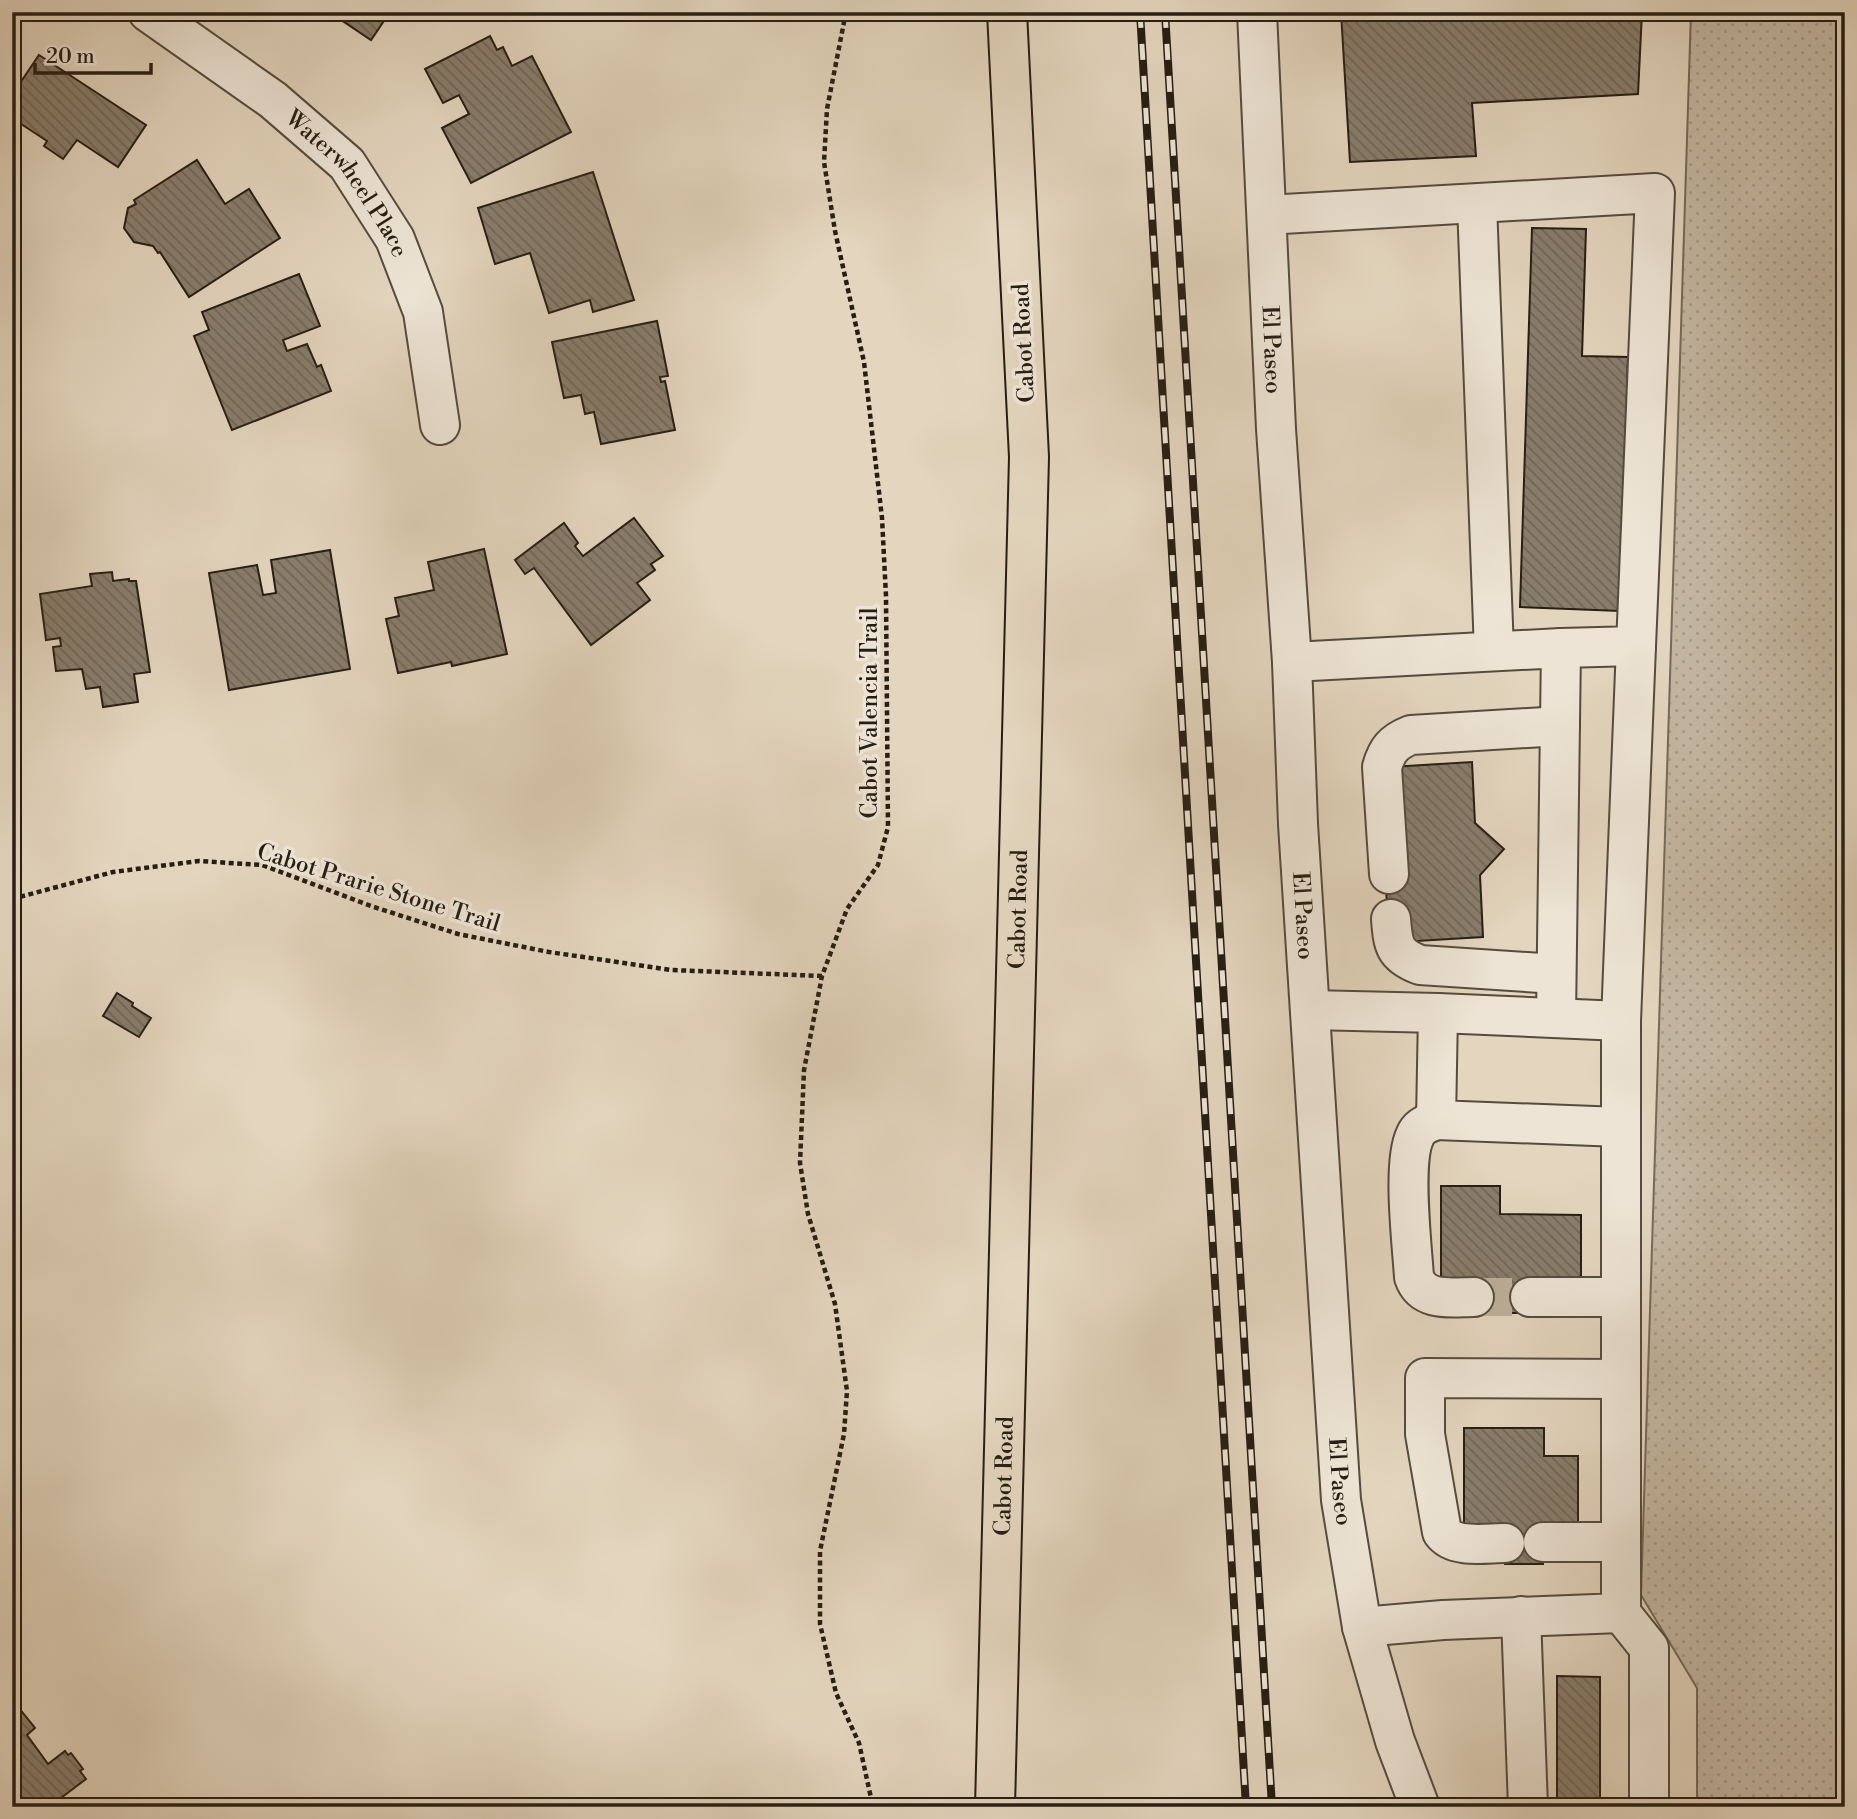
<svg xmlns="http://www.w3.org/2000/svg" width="1857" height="1819" viewBox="0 0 1857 1819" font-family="'Libre Bodoni',serif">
<defs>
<pattern id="grass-dots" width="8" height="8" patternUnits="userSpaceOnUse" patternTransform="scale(1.75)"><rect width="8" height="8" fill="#c3b6a1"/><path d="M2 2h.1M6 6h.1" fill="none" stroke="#a79c8a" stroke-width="1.8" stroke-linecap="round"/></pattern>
<pattern id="building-back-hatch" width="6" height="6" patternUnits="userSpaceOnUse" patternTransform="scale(1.75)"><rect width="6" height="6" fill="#887d6c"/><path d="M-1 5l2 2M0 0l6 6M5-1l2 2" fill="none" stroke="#6f6658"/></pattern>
</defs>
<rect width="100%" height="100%" fill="#e3d5be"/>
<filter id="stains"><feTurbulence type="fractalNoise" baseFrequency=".00286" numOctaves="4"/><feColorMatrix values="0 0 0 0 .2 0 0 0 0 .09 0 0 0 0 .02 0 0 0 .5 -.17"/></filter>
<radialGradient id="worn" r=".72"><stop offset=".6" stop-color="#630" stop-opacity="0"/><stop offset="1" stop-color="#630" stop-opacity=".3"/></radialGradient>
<polygon fill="url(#grass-dots)" stroke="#746a5a" stroke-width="2" points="1691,12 1845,12 1845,1807 1697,1807 1697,1688 1641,1595"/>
<g fill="url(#building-back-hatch)" stroke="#261e14" stroke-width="2">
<polygon points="323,12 390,12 371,40 335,16 333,19"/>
<polygon points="1341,12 1642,12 1638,94 1472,103 1476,156 1350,162"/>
<polygon points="490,36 497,50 503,47 512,66 532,56 571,132 471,183 442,128 469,114 459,95 443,103 425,69"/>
<polygon points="39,55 146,125 118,167 77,140 63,159 44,146 47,141 12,118 12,95"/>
<polygon points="197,160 225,204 249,189 280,238 189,297 160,252 158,253 153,246 134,242 124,228 128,208 136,204 134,200"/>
<polygon points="593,172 634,300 593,312 590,300 549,313 530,253 495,264 478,208"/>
<polygon points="1532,228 1586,229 1582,356 1628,357 1620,611 1520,607"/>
<polygon points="299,274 320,326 283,340 287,351 307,344 317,367 321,365 331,391 232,430 194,336 209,330 202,312"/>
<polygon points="657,321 668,376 660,377 661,382 665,381 675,430 601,444 594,412 585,414 581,395 564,398 552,342"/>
<polygon points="634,518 663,556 651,564 655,570 637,583 650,600 591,645 534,568 525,574 515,560 564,523 578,543 575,546 583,556"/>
<polygon points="484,549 507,654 452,666 451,662 398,673 386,619 399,616 395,598 434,590 428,562"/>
<polygon points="330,550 350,669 229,690 209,573 257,565 263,595 276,593 271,560"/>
<polygon points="112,572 113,581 129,579 129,581 136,581 150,672 134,674 138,702 103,707 100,687 86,689 82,669 56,671 53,647 61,646 60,638 46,640 40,594 92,586 90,574"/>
<polygon points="1472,762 1475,823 1504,849 1480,875 1483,937 1400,942 1388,919 1385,874 1391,767"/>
<polygon points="117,993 133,1003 132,1006 151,1018 139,1037 103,1016"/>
<polygon points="1441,1186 1500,1186 1500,1214 1581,1215 1581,1286 1530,1313 1474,1313 1441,1288"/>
<polygon points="1464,1428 1544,1428 1544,1456 1578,1456 1578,1527 1543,1527 1543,1564 1505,1564 1505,1543 1464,1530"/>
<polygon points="1557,1676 1600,1677 1600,1807 1557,1807"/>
<polygon points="19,1708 35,1728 27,1735 48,1764 65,1751 68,1755 71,1753 83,1769 80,1771 86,1779 49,1807 12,1807 12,1713"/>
</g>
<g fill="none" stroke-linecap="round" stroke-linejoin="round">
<polyline stroke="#bdb09c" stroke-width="38" stroke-dasharray="38 19" stroke-linecap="butt" points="1474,1297 1530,1297"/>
<defs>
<g id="minor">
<path id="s1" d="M148 12 273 100 347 164 395 239 423 312 440 425"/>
<path id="s2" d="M1257 12 1276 429 1292 662 1298 824 1341 1500 1362 1627 1395 1741 1420 1807"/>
<polyline points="1477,204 1494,651"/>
<polyline points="1267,215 1655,193 1636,646 1561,648"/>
<polyline points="1292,662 1561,648 1556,1018"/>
<path d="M1389 874 1382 767C1387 750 1393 742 1411 735L1560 726"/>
<path d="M1391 919C1393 945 1394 955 1420 965L1556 974"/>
<polyline points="1310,1010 1438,1013 1621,1021 1621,1613 1443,1620 1362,1627"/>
<polyline points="1438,1013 1436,1120 1620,1127"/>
<polyline points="1621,1021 1636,646"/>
<path d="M1436 1120C1427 1124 1419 1126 1415 1136 1402 1163 1412 1245 1414 1277 1423 1303 1452 1297 1474 1297"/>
<polyline points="1530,1297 1620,1297"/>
<polyline points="1543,1542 1621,1542"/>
<path d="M1505 1543C1486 1543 1454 1549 1442 1532L1425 1434V1378L1620 1379"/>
<polyline points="1621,1613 1649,1648 1649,1807"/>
<polyline points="1521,1616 1528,1807"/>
</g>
<g id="major">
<path id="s3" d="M995 1807 1029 457 1007 12"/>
</g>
</defs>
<use href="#minor" stroke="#554c3e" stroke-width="42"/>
<use href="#major" stroke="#261e14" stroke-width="42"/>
<g stroke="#261e14" stroke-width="4.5" stroke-dasharray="5 3.5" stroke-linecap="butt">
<polyline points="846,12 827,109 824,162 835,231 864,362 882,518 886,596 888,827 878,865 847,909 822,976 804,1070 800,1163 808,1214 835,1304 847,1391 844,1434 820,1551 820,1624 836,1693 859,1743 873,1807"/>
<polyline points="12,899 113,872 199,861 262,865 374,907 458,934 549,952 671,970 822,976"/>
</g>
<use href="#minor" stroke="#ede4d5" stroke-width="38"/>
<use href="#major" stroke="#e3d5be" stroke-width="38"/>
<defs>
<g id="rail">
<polyline points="1140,12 1246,1807"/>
<polyline points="1165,12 1272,1807"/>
</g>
</defs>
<use href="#rail" stroke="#261e14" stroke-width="8"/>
<use href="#rail" stroke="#ede4d5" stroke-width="5" stroke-dasharray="16" stroke-linecap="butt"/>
</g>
<g text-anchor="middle" stroke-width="7" stroke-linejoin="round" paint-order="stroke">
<g font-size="23" fill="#261e14" stroke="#ede4d5">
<text dy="8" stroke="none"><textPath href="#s1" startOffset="266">Waterwheel Place</textPath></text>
<text transform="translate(1023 343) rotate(-93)" y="8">Cabot Road</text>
<text dy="8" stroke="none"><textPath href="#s2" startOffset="338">El Paseo</textPath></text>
<text transform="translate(869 713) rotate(-90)" y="8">Cabot Valencia Trail</text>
<text transform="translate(379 887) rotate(17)" y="8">Cabot Prarie Stone Trail</text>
<text dy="8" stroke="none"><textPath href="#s3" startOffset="898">Cabot Road</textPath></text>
<text dy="8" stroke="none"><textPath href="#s2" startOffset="905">El Paseo</textPath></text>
<text dy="8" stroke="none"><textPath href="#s3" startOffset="331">Cabot Road</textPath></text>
<text dy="8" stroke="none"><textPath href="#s2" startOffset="1472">El Paseo</textPath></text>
</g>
</g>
<rect width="1857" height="1819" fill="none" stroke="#e3d5be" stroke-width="42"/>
<rect x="14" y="14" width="1829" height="1791" fill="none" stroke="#261e14" stroke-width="3.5"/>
<rect x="21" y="21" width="1815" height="1777" fill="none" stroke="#261e14" stroke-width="2"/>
<path d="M35 63v10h116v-10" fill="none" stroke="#261e14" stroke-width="3.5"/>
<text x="46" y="63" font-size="21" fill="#261e14" stroke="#ede4d5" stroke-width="5" paint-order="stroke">20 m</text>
<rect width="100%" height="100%" filter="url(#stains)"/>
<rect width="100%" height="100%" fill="url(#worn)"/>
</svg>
